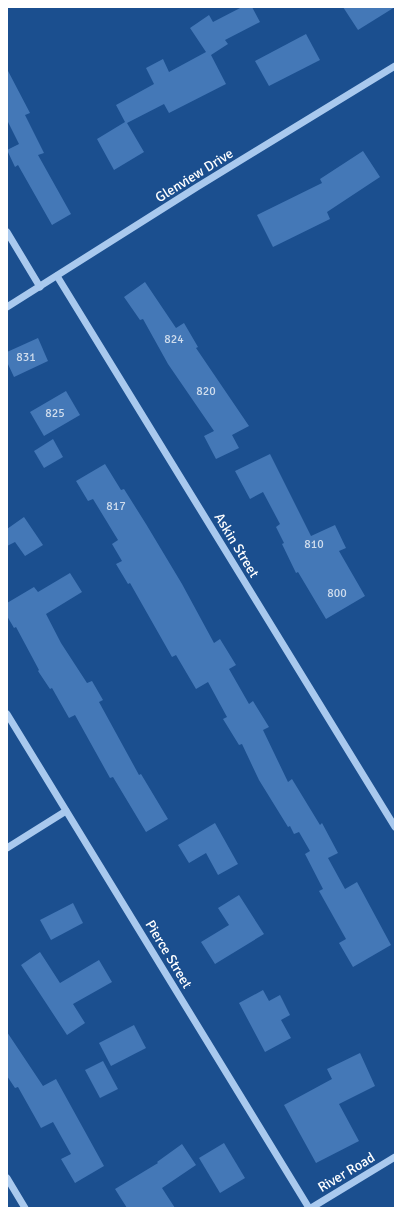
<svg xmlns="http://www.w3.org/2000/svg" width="402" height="1215" viewBox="0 0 402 1215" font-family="Signika,sans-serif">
<rect width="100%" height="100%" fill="#1b4f8f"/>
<g fill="#4478b7">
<polygon points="242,7 252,7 260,22 225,40 228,44 211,55 226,84 169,113 164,104 127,123 144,152 114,170 97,139 125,122 116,105 154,84 146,68 163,59 169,72 206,52 190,28 209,15 213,22"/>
<polygon points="343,7 395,7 358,30"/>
<polygon points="306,34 320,60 269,86 255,61"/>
<polygon points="7,69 30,113 25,115 44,153 38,155 71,214 52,225 18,165 15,167 7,150 19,144 7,120"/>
<polygon points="363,151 380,177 327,212 330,219 273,247 257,215 322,183 320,179"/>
<polygon points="145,282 176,328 184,323 198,347 196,348 249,426 232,435 239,448 216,459 204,436 214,431 168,364 143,319 140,320 124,297"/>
<polygon points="38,338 48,361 14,377 7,362 7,352"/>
<polygon points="66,391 80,415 44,436 30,412"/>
<polygon points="53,439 63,457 44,468 34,451"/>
<polygon points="270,454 311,536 335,525 346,548 339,551 365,596 326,619 298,572 296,573 282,544 284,543 276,527 280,524 263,492 250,499 235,471"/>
<polygon points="105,464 121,490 124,489 146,524 182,584 214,643 220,639 236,665 229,669 249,704 253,701 269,727 263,730 288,782 292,779 320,825 322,823 338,853 328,858 345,889 357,882 391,945 353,967 339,943 346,939 319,891 323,889 305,854 310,851 299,832 294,834 290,826 288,827 259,780 242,744 239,745 223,719 227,717 208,682 196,689 176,655 172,657 130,583 128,584 116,564 122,561 112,544 118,540 93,499 88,501 76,481"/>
<polygon points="24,517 43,545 25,556 15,542 7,546 7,529"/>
<polygon points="70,573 82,592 46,614 61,643 87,683 92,681 103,700 99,702 139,775 141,774 168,819 146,832 113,777 110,778 75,715 69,718 52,688 50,689 38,671 39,670 16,627 14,628 7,616 7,603 34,587 38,592"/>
<polygon points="215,823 238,864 218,875 206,853 189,863 178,845"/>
<polygon points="239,895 264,934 215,964 201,942 229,925 218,908"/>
<polygon points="73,903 83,923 51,940 40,920"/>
<polygon points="40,952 60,983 99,960 112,982 73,1004 85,1023 67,1035 21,965"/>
<polygon points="263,990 269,1001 280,995 290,1015 281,1020 291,1038 265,1052 239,1003"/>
<polygon points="134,1025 146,1048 111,1066 99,1043"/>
<polygon points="7,1032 43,1086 56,1079 104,1166 75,1183 61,1159 71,1154 53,1122 41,1128 18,1087 15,1088 7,1076"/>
<polygon points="360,1053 375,1086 339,1104 359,1141 316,1163 284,1105 332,1079 327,1069"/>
<polygon points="103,1061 118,1089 100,1098 85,1070"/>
<polygon points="224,1143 245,1178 220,1193 199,1158"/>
<polygon points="182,1144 196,1165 162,1188 175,1208 127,1208 115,1189 158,1163 157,1162"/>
</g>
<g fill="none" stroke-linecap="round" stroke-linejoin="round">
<g stroke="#a9c9ee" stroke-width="7">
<polyline points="7,232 40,287"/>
<polyline points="57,276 395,827"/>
<polyline points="7,307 197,187 395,66"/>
<polyline points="7,714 309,1208"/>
<polyline points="7,848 66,811"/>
<polyline points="7,1178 25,1208"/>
<polyline points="311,1208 395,1157"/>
</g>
</g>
<g text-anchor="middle" stroke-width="3" stroke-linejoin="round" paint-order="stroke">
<g font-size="12" fill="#d0dded">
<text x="174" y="343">824</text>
<text x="26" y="361">831</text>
<text x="206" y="395">820</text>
<text x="55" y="417">825</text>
<text x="116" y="510">817</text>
<text x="314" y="548">810</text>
<text x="337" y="597">800</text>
</g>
<g font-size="14" fill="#fff" stroke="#1b4f8f">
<text transform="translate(194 175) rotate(-32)" y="5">Glenview Drive</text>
<text transform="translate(237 545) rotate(59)" y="5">Askin Street</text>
<text transform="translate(169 954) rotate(59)" y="5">Pierce Street</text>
<text transform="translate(346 1172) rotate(-31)" y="5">River Road</text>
</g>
</g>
<rect width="402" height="1215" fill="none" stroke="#ffffff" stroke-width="16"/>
</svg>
